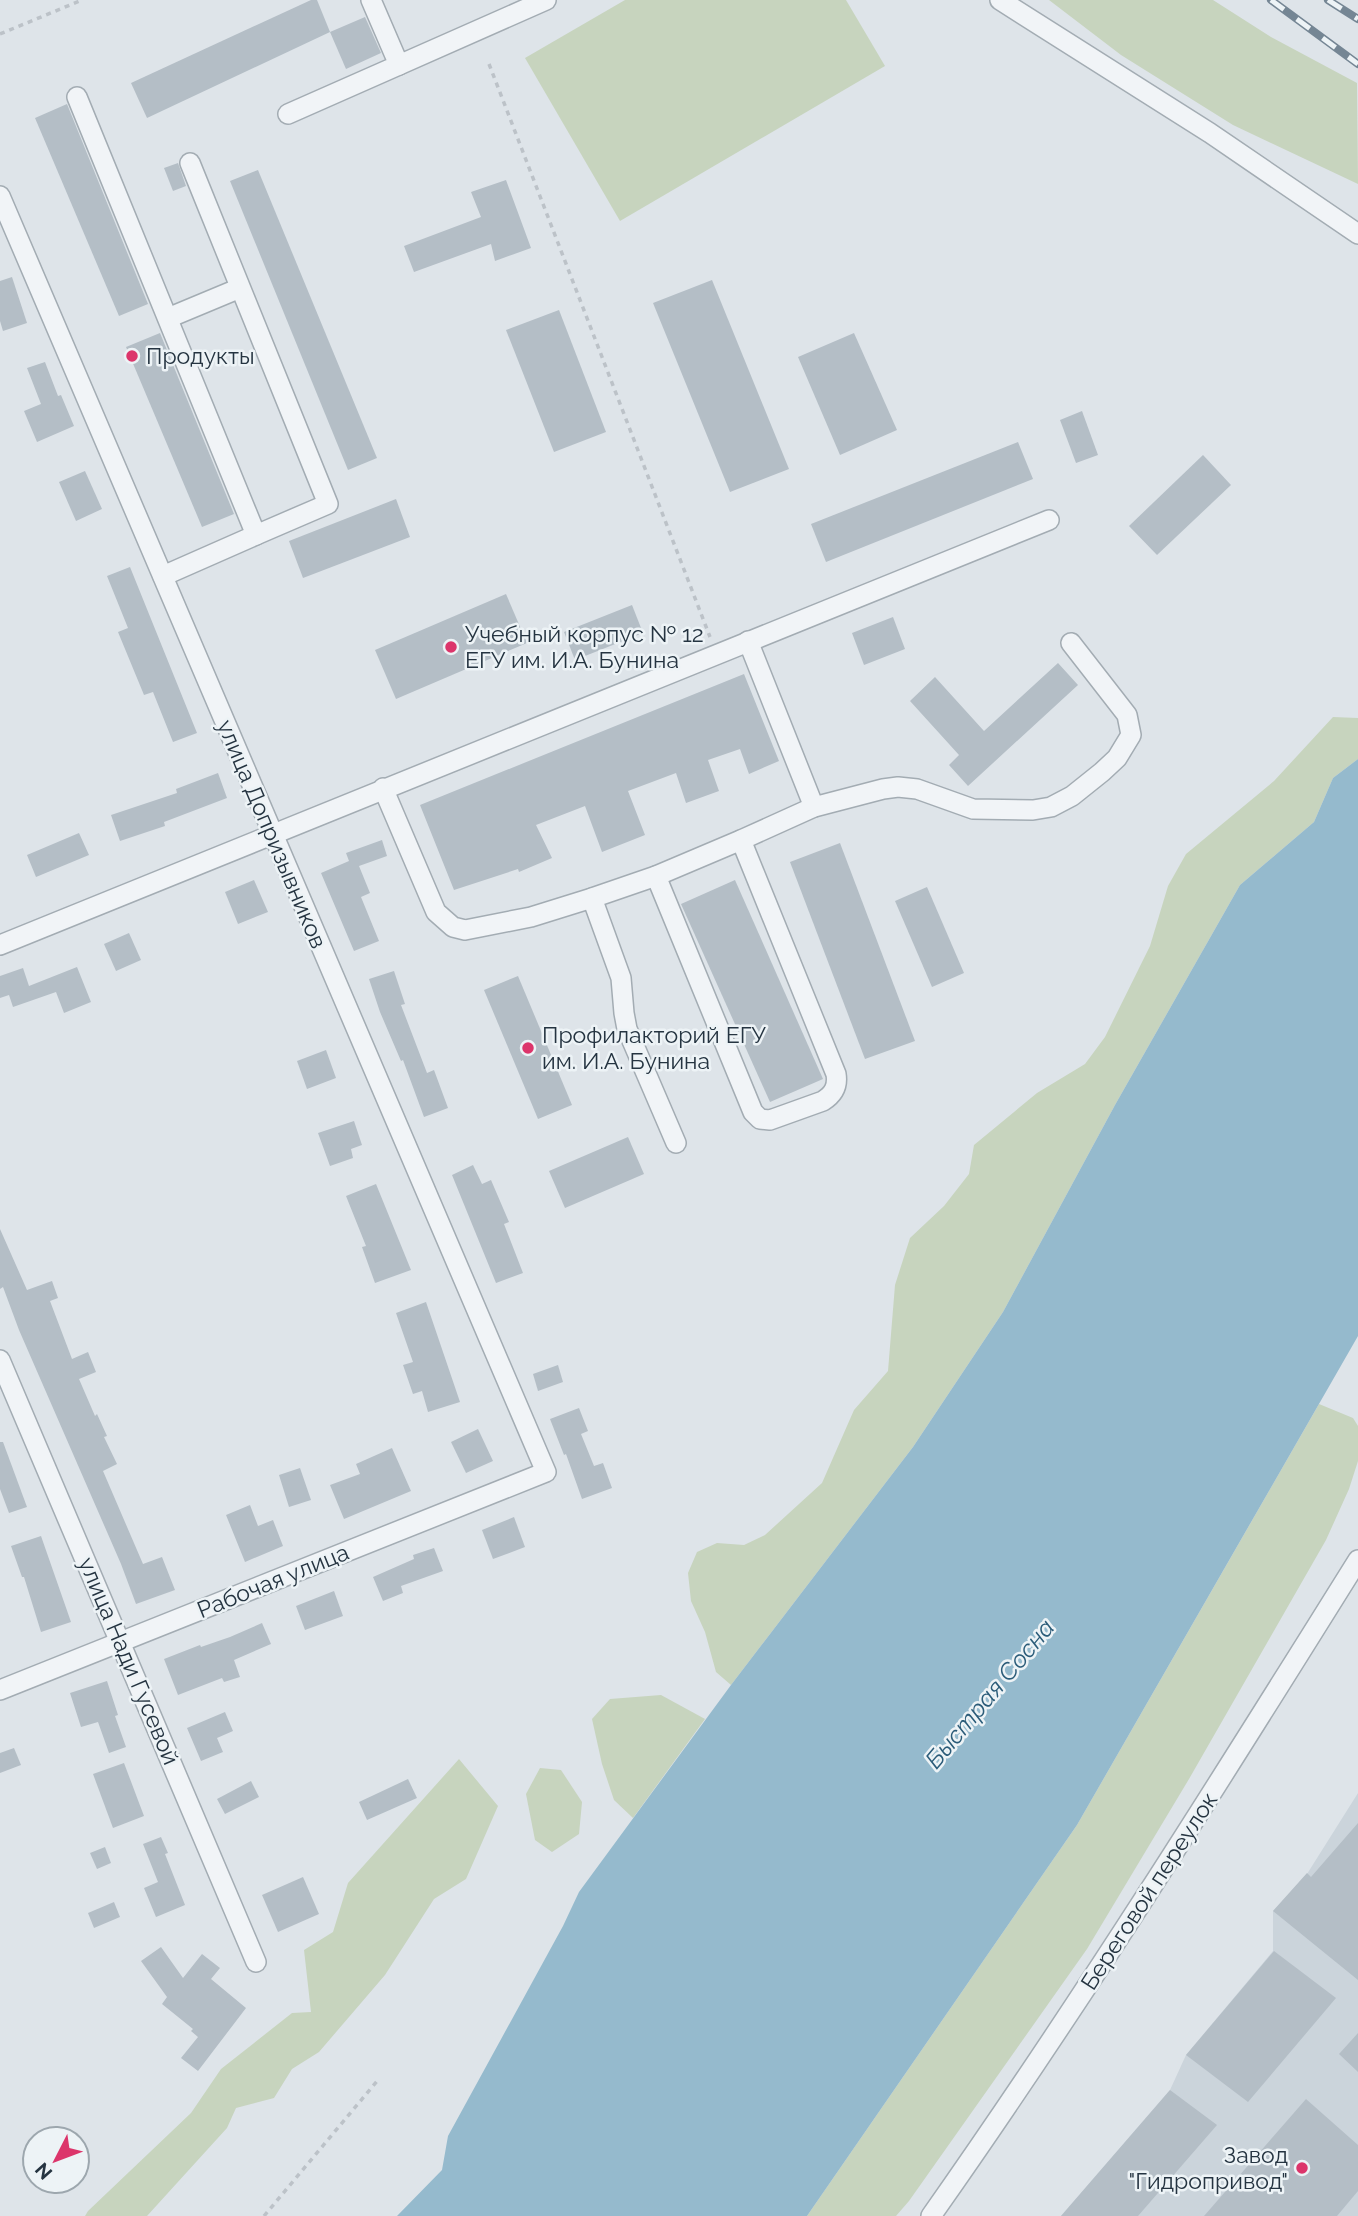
<svg xmlns="http://www.w3.org/2000/svg" width="1358" height="2216" viewBox="0 0 1358 2216" font-family="Raleway,sans-serif">
<rect width="100%" height="100%" fill="#dee4e9"/>
<polygon fill="#cbd4db" points="1358,1793 1358,2216 1061,2216 1170,2090 1186,2055 1273,1951 1273,1911 1307,1874"/>
<g fill="#c7d4be">
<polygon points="625,0 846,0 885,66 620,221 525,58"/>
<polygon points="1049,0 1213,0 1271,37 1357,83 1358,184 1233,125 1121,55"/>
<polygon points="1333,717 1358,718 1358,759 1333,778 1314,822 1240,885 1115,1105 1003,1312 913,1447 731,1685 716,1672 705,1632 691,1601 688,1573 697,1552 717,1543 744,1545 765,1535 822,1483 854,1410 888,1371 895,1285 910,1238 944,1206 969,1174 974,1145 1037,1093 1085,1064 1105,1037 1150,946 1168,886 1186,854 1274,781"/>
<polygon points="1319,1404 1353,1418 1358,1426 1358,1461 1349,1489 1326,1540 1189,1779 1087,1949 909,2201 896,2216 807,2216 1077,1825"/>
<polygon points="661,1695 705,1719 633,1818 614,1800 602,1764 592,1719 610,1699"/>
<polygon points="459,1759 498,1806 466,1879 434,1899 385,1975 319,2052 292,2069 274,2098 236,2108 227,2128 147,2216 85,2216 88,2211 191,2113 221,2069 292,2013 311,2012 304,1950 333,1932 348,1883"/>
<polygon points="540,1768 561,1770 582,1802 579,1834 552,1852 535,1840 526,1794"/>
</g>
<polygon fill="#95bacd" points="1358,759 1358,1336 1077,1825 807,2216 397,2216 442,2170 448,2136 563,1926 579,1892 731,1685 913,1447 1003,1312 1115,1105 1240,885 1314,822 1333,778"/>
<g fill="#b4bec6">
<polygon points="311,0 317,0 330,32 147,118 131,83"/>
<polygon points="365,17 381,53 346,69 330,32"/>
<polygon points="67,104 148,304 119,316 35,118"/>
<polygon points="178,163 186,186 173,191 164,168"/>
<polygon points="258,170 377,458 348,470 230,181"/>
<polygon points="506,180 531,248 495,261 491,244 414,272 404,246 481,217 471,192"/>
<polygon points="12,277 27,323 3,331 0,321 0,281"/>
<polygon points="712,280 789,469 730,492 653,303"/>
<polygon points="559,310 606,432 554,452 506,330"/>
<polygon points="160,333 234,514 202,527 126,347"/>
<polygon points="854,333 897,430 840,455 798,357"/>
<polygon points="45,362 58,396 61,395 74,426 37,442 24,411 41,404 27,368"/>
<polygon points="1082,411 1098,455 1076,463 1060,420"/>
<polygon points="1018,442 1033,479 826,562 811,524"/>
<polygon points="1203,455 1231,485 1157,555 1129,526"/>
<polygon points="85,471 102,509 76,521 59,482"/>
<polygon points="396,499 410,537 303,578 289,541"/>
<polygon points="130,567 197,733 173,742 153,692 144,695 118,632 128,628 107,576"/>
<polygon points="506,594 527,643 396,699 375,650"/>
<polygon points="632,605 643,633 575,660 564,632"/>
<polygon points="893,617 905,649 864,665 852,633"/>
<polygon points="1058,663 1078,685 968,786 949,765 959,755 910,701 935,677 984,731"/>
<polygon points="744,674 779,761 749,774 740,749 708,760 719,791 686,803 676,773 628,791 645,835 602,852 585,806 536,825 552,858 519,872 518,869 454,890 420,805"/>
<polygon points="218,773 227,798 164,822 165,826 120,841 111,815 177,793 176,789"/>
<polygon points="79,833 89,855 36,877 27,855"/>
<polygon points="382,840 387,856 359,866 370,893 361,897 379,941 354,951 321,873 349,861 346,853"/>
<polygon points="840,843 915,1041 865,1059 790,862"/>
<polygon points="254,880 268,912 238,924 225,892"/>
<polygon points="735,880 823,1079 770,1102 681,904"/>
<polygon points="927,887 964,973 932,987 895,901"/>
<polygon points="129,933 141,960 116,971 104,944"/>
<polygon points="77,967 91,1002 64,1013 56,992 13,1007 9,995 0,998 0,976 23,968 29,986"/>
<polygon points="394,971 405,1004 401,1005 427,1073 434,1070 448,1108 424,1117 403,1060 401,1061 380,1012 369,979"/>
<polygon points="518,976 572,1105 538,1119 484,990"/>
<polygon points="326,1050 336,1078 307,1089 297,1061"/>
<polygon points="354,1121 362,1145 351,1149 353,1158 330,1166 318,1133"/>
<polygon points="628,1137 644,1174 565,1208 549,1171"/>
<polygon points="473,1165 482,1184 491,1180 509,1222 504,1224 523,1273 496,1283 452,1175"/>
<polygon points="376,1184 411,1270 375,1283 362,1247 366,1246 346,1196"/>
<polygon points="0,1229 27,1290 52,1281 58,1298 50,1301 72,1359 88,1352 96,1372 79,1379 95,1416 97,1414 107,1436 104,1437 117,1464 103,1471 143,1564 162,1557 175,1590 136,1604 121,1564 19,1330 3,1287 0,1289"/>
<polygon points="426,1302 460,1402 428,1412 422,1391 413,1394 403,1365 413,1362 396,1313"/>
<polygon points="558,1365 563,1382 538,1391 533,1374"/>
<polygon points="579,1408 588,1431 581,1434 594,1466 603,1463 612,1488 582,1499 566,1454 564,1455 550,1419"/>
<polygon points="478,1429 493,1461 466,1473 451,1442"/>
<polygon points="0,1442 3,1442 27,1507 9,1513 0,1489"/>
<polygon points="392,1448 411,1491 344,1519 330,1485 360,1474 356,1464"/>
<polygon points="300,1468 311,1500 289,1507 279,1475"/>
<polygon points="250,1505 258,1526 273,1520 283,1546 245,1562 226,1515"/>
<polygon points="514,1517 525,1547 493,1559 482,1530"/>
<polygon points="41,1536 71,1622 41,1632 24,1577 22,1577 11,1546"/>
<polygon points="434,1548 443,1571 401,1586 403,1593 383,1601 373,1577 414,1559 413,1555"/>
<polygon points="334,1591 343,1616 305,1630 296,1606"/>
<polygon points="262,1623 271,1644 234,1660 240,1677 224,1682 222,1678 178,1695 164,1659 200,1645 201,1647 230,1637"/>
<polygon points="107,1681 118,1715 115,1716 126,1747 109,1753 98,1722 81,1727 70,1693"/>
<polygon points="225,1712 233,1731 217,1738 223,1752 201,1761 187,1728"/>
<polygon points="14,1748 21,1765 0,1773 0,1753"/>
<polygon points="124,1763 144,1816 113,1828 93,1774"/>
<polygon points="408,1779 417,1798 367,1820 359,1802"/>
<polygon points="251,1781 259,1797 225,1814 217,1799"/>
<polygon points="1358,1823 1358,1980 1273,1911 1307,1873 1311,1877"/>
<polygon points="161,1837 168,1853 165,1854 185,1905 156,1917 144,1888 158,1882 143,1844"/>
<polygon points="105,1847 111,1863 97,1869 90,1853"/>
<polygon points="303,1877 319,1914 278,1932 262,1895"/>
<polygon points="114,1902 120,1917 94,1928 88,1913"/>
<polygon points="161,1947 183,1978 202,1954 220,1968 211,1979 246,2008 198,2071 181,2058 198,2037 191,2031 193,2029 162,2004 167,1997 141,1961"/>
<polygon points="1274,1951 1336,1998 1248,2102 1186,2055"/>
<polygon points="1358,2033 1358,2072 1339,2054"/>
<polygon points="1170,2090 1217,2125 1138,2216 1061,2216"/>
<polygon points="1306,2099 1358,2145 1358,2191 1337,2216 1204,2216"/>
</g>
<g fill="none" stroke-linecap="round" stroke-linejoin="round">
<defs>
<g id="minor">
<polyline points="1000,0 1210,133 1358,234"/>
<polyline points="399,65 546,0"/>
<polyline points="77,97 256,535 163,576"/>
<polyline points="288,114 399,65 371,0"/>
<polyline points="190,163 328,504 256,535"/>
<polyline points="0,196 546,1472 0,1690"/>
<polyline points="168,318 240,288"/>
<polyline points="748,641 814,807"/>
<polyline points="383,788 436,912 453,927 465,930 531,917 592,898 656,876 741,840 814,807 883,789 898,787 917,789 973,809 1033,810 1051,807 1072,796 1102,772 1117,758 1131,735 1127,715 1071,643"/>
<path d="M656 876 753 1112 760 1119 770 1120 823 1101C834 1094 838 1086 836 1074L741 840"/>
<polyline points="592,898 621,978 624,1013 627,1029 676,1143"/>
<polyline points="0,945 1049,520"/>
<polyline points="0,1360 256,1962"/>
<path d="M931 2216C1081 2003 1220 1781 1358 1560"/>
</g>
</defs>
<use href="#minor" stroke="#a3acb3" stroke-width="22"/>
<g stroke="#bcc2c8" stroke-width="3.5" stroke-dasharray="5 5" stroke-linecap="butt">
<polyline points="0,34 82,0"/>
<polyline points="489,64 710,637"/>
<polyline points="264,2216 378,2080"/>
</g>
<use href="#minor" stroke="#f1f4f7" stroke-width="19"/>
<defs>
<g id="rail">
<polyline points="1271,0 1358,64"/>
<polyline points="1328,0 1358,19"/>
</g>
</defs>
<use href="#rail" stroke="#758694" stroke-width="8"/>
<use href="#rail" stroke="#edf3f6" stroke-width="5" stroke-dasharray="16" stroke-linecap="butt"/>
</g>
<g fill="#dc356b" stroke="#edf3f6" stroke-width="2.5">
<circle cx="132" cy="356" r="7"/>
<circle cx="451" cy="647" r="7"/>
<circle cx="528" cy="1048" r="7"/>
<circle cx="1302" cy="2168" r="7"/>
</g>
<g text-anchor="middle" stroke-width="5" stroke-linejoin="round" paint-order="stroke">
<g font-size="23" fill="#253441" stroke="#edf3f6" text-anchor="start">
<text x="146" y="364">Продукты</text>
<text x="465" y="642">Учебный корпус № 12<tspan x="465" dy="26">ЕГУ им. И.А. Бунина</tspan></text>
<text x="542" y="1043">Профилакторий ЕГУ<tspan x="542" dy="26">им. И.А. Бунина</tspan></text>
<text x="1288" y="2163" text-anchor="end">Завод<tspan x="1288" dy="26">"Гидропривод"</tspan></text>
</g>
<g font-size="23" fill="#253441" stroke="#edf3f6">
<text transform="translate(272 834) rotate(67)" y="8">улица Допризывников</text>
<text transform="translate(273 1581) rotate(-22)" y="8">Рабочая улица</text>
<text transform="translate(129 1661) rotate(67)" y="8">улица Нади Гусевой</text>
<text transform="translate(1149 1891) rotate(-57)" y="8">Береговой переулок</text>
</g>
<g font-size="24" font-style="italic" fill="#2b5c79" stroke="#edf3f6">
<text transform="translate(990 1694) rotate(-50)" y="8">Быстрая Сосна</text>
</g>
</g>
<g transform="translate(56 2160) rotate(228)"><circle r="33" fill="#edf3f6" stroke="#9da7ae" stroke-width="2"/>
<path d="M0-5L12 26L0 18L-12 26Z" fill="#dc356b"/>
<text y="-10" font-size="19" font-weight="bold" text-anchor="middle" fill="#253441">N</text>
</g>
</svg>
